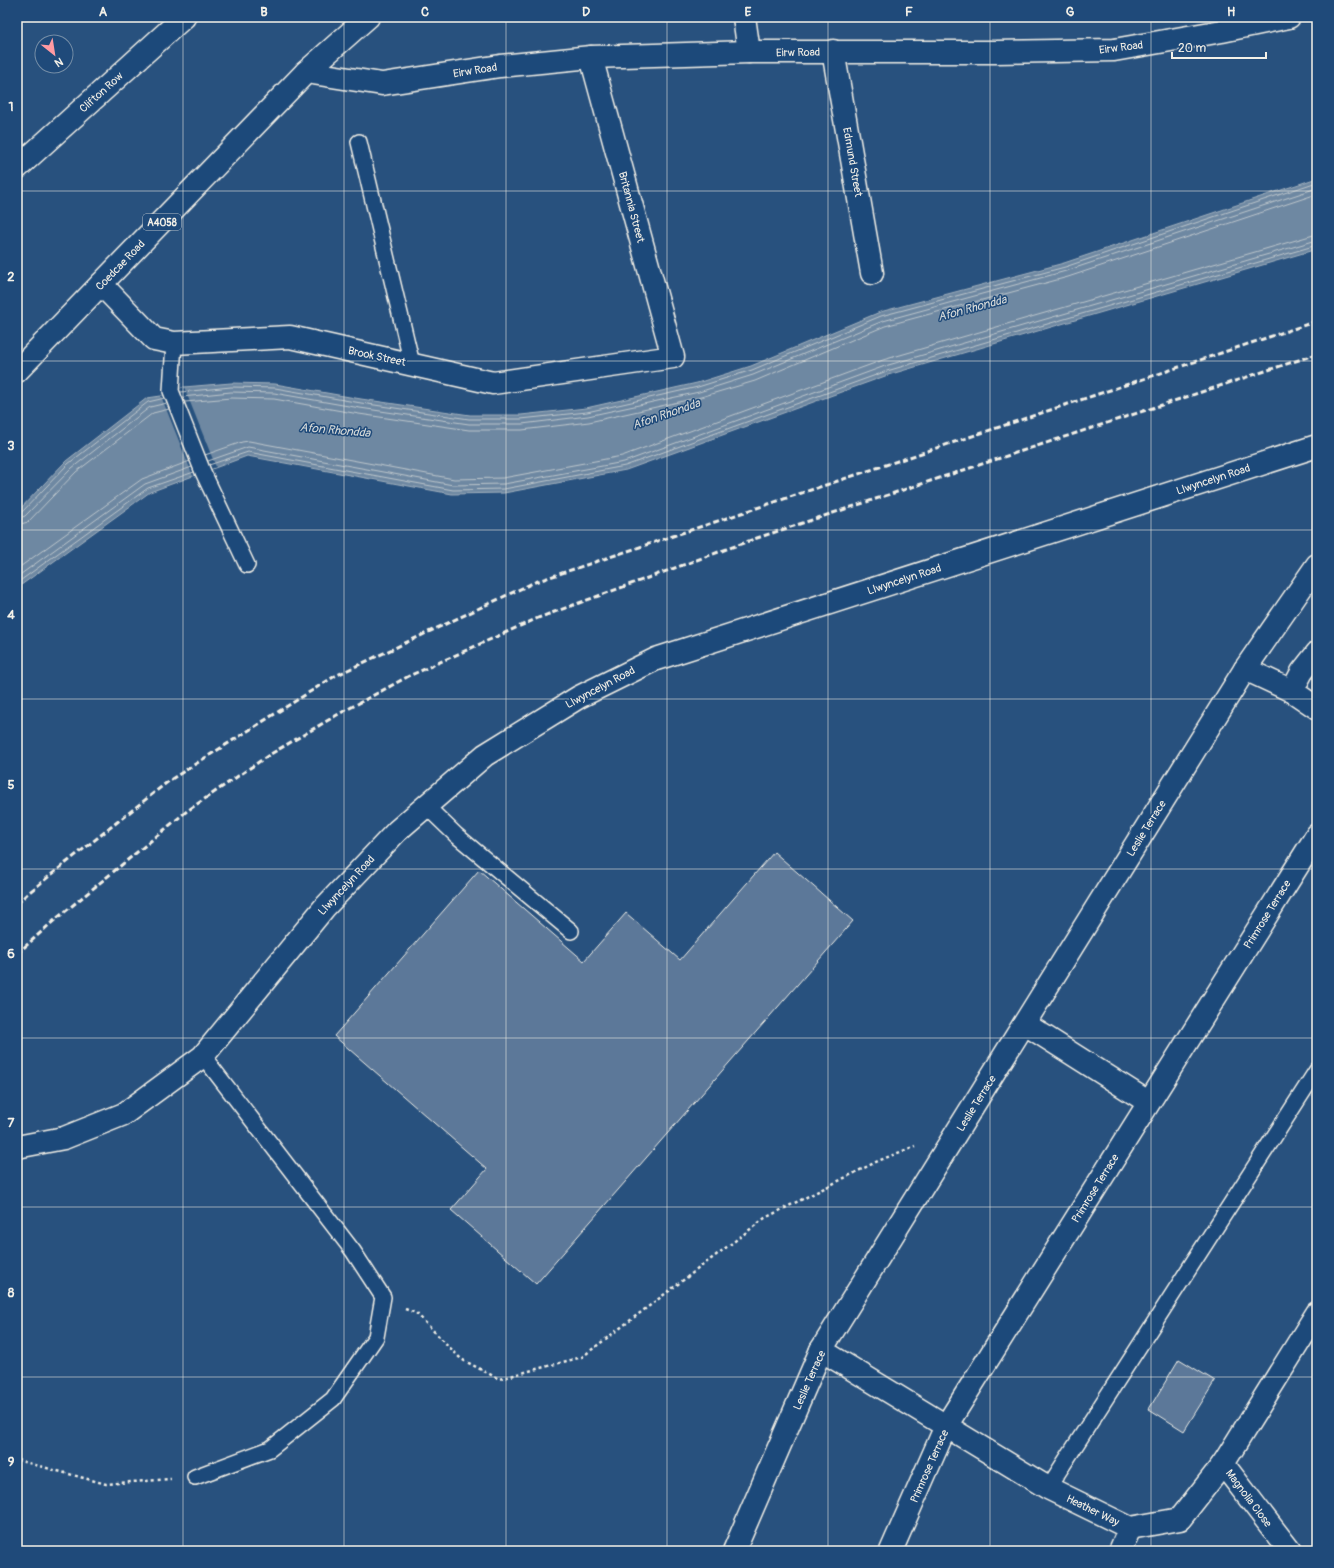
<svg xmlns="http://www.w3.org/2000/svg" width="1334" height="1568" viewBox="0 0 1334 1568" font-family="Pangolin,sans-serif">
<rect width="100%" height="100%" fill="#28517e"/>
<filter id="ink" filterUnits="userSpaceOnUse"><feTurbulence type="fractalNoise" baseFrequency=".025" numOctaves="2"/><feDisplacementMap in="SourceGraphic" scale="8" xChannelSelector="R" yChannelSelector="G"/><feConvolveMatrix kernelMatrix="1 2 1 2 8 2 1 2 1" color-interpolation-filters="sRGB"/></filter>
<g filter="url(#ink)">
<polygon fill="#6e88a2" stroke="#a4b2be" points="1317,178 1317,249 888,375 626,470 504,493 452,494 247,456 150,492 17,588 17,512 66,461 147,398 161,396 184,387 231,383 275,384 361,399 470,415 521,415 586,408 697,383 751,366 880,312 1064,263"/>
<polygon fill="#28517e" points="184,387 216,467 193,476 161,396"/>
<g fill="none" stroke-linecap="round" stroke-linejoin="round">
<g stroke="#bec7cc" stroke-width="1">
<polyline points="181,392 231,387 275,388 361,403 469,419 521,419 587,412 698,387 752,370 881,316 1065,267 1317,182"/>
<polyline points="182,397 231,392 274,393 360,408 469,424 522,424 588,416 699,392 753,375 883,321 1066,271 1317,188"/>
<polyline points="185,402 231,398 274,399 359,414 469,430 522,430 589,422 701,397 755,381 885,326 1068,277 1317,194"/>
<polyline points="205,455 242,442 249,441 454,479 503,478 622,456 883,360 1317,234"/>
<polyline points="208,461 248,447 453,485 504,484 624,462 885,366 1317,240"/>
<polyline points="209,465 248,452 453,490 504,489 625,466 887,371 1317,245"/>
<polyline points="17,514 21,513 68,464 148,402 165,398"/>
<polyline points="17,519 25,516 72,468 150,407 167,403"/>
<polyline points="17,525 28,522 76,472 153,413 169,409"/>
<polyline points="17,569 142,479 190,461"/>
<polyline points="17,577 145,484 192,467"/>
<polyline points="17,583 148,488 194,472"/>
</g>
</g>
<g fill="#5b7899" stroke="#f4f1e8">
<polygon points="774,852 853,921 536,1284 451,1210 487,1169 334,1036 479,870 584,961 626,913 680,960"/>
<polygon points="1179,1359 1215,1381 1184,1431 1149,1409"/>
</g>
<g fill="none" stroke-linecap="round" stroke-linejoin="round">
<defs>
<g id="lane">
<polyline points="359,142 412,364"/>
<polyline points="174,343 171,391 203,472 247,565"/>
<polyline points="426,806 456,835 571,931"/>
<polyline points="195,1477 270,1449 333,1399 376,1337 383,1297 353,1251 203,1056"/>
<polyline points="1048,1488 1317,1070"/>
</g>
<g id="street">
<polyline points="744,17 749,52"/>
<polyline points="833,51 872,273"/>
<polyline points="17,168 184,17"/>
<polyline points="101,284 154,339 174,343 290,337 493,383 673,357 591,57"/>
<polyline points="1245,669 1292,691 1317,708"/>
<polyline points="1292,691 1302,672 1317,653"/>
<polyline points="1025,1024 1148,1102"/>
<polyline points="821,1350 1048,1488 1130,1528 1180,1519 1223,1464 1317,1313"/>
<polyline points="1223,1464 1290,1551"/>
<polyline points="734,1551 821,1350 1245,669 1317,565"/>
<polyline points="891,1551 946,1426 1317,835"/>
<polyline points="1120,1551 1130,1528"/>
</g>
<g id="secondary">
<polyline points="306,72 382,84 500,66 591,57 749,52 996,52 1114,50 1222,31 1289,17"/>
<polyline points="17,1147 64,1138 124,1114 203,1056 324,908 397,831 485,755 579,697 656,659 1317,446"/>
</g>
<polyline id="primary" points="17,371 306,72 368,17"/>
</defs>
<use href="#lane" stroke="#f4f1e8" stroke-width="18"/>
<use href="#street" stroke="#f4f1e8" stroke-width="25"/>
<use href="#secondary" stroke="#f4f1e8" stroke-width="25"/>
<use href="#primary" stroke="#f4f1e8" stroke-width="25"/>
<g stroke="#f4f1e8" stroke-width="2.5" stroke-dasharray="3 3" stroke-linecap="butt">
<polyline points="405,1309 416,1313 461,1359 499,1379 582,1357 765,1218 878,1161 915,1146"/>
<polyline points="17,1460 106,1484 171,1479"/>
</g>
<use href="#lane" stroke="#1f4a7a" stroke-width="15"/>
<use href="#street" stroke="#1f4a7a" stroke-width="22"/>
<use href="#secondary" stroke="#1f4a7a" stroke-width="22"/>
<use href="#primary" stroke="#1f4a7a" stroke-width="22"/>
<g stroke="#f4f1e8" stroke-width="3" stroke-dasharray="6 3" stroke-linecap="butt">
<polyline points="17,904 27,894 170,780 335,676 535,582 1317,321"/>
<polyline points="17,954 50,924 187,811 269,755 337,715 409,676 538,618 757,538 1317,354"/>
</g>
</g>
</g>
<path fill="none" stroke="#f4f1e8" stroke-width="1" stroke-opacity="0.55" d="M183 17V1551M344 17V1551M506 17V1551M667 17V1551M828 17V1551M990 17V1551M1151 17V1551M17 191H1317M17 361H1317M17 530H1317M17 699H1317M17 869H1317M17 1038H1317M17 1207H1317M17 1377H1317"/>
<g text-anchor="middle" stroke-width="3" stroke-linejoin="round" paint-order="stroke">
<rect fill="#1f4a7a" stroke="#b4bfc7" stroke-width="1" x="143" y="214" width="38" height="16" rx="3"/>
<g font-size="10" font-weight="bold" fill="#f4f1e8">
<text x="162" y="226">A4058</text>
</g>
<g font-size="11" fill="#f4f1e8" stroke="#1f4a7a">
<text transform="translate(1121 47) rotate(-7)" y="4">Eirw Road</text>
<text transform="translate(798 52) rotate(-1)" y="4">Eirw Road</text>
<text transform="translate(475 70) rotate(-9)" y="4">Eirw Road</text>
<text transform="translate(101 92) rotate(-42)" y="4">Clifton Row</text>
<text transform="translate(853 162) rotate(80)" y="4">Edmund Street</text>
<text transform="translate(632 207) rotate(75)" y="4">Britannia Street</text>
<text transform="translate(120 265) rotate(-46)" y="4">Coedcae Road</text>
<text transform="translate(377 356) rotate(12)" y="4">Brook Street</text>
<text transform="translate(1213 479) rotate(-18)" y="4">Llwyncelyn Road</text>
<text transform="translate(904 579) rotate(-18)" y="4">Llwyncelyn Road</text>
<text transform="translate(600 687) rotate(-28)" y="4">Llwyncelyn Road</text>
<text transform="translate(1146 828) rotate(-58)" y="4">Leslie Terrace</text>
<text transform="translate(346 885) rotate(-47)" y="4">Llwyncelyn Road</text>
<text transform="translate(1267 914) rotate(-58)" y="4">Primrose Terrace</text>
<text transform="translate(976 1103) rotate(-58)" y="4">Leslie Terrace</text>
<text transform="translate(1095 1188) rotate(-58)" y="4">Primrose Terrace</text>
<text transform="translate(809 1380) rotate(-66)" y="4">Leslie Terrace</text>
<text transform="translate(929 1466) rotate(-66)" y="4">Primrose Terrace</text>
<text transform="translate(1249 1498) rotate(53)" y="4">Magnolia Close</text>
<text transform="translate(1093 1510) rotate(26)" y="4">Heather Way</text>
</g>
<g font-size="12" font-style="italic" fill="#d9dcda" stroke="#1f4a7a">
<text transform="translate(972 308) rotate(-15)" y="4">Afon Rhondda</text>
<text transform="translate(666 414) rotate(-19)" y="4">Afon Rhondda</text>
<text transform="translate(335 430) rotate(5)" y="4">Afon Rhondda</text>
</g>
</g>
<rect width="1334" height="1568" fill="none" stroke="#1f4a7a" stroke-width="44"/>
<g transform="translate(54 54) rotate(150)"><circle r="19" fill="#1f4a7a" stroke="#748da6"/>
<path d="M0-3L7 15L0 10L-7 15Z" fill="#ff9aa2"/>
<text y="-6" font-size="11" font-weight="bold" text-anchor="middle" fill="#f4f1e8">N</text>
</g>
<path d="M1172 52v6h94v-6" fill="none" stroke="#f4f1e8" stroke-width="2"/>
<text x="1178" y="52" font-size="12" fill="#f4f1e8" stroke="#1f4a7a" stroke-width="3" paint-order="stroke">20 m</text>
<rect x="22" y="22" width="1290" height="1524" fill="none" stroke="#f4f1e8" stroke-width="1.5"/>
<g font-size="13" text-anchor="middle" font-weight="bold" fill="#f4f1e8">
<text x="103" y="16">A</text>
<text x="264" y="16">B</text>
<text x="425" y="16">C</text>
<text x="586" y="16">D</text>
<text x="748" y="16">E</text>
<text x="909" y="16">F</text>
<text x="1070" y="16">G</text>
<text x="1231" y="16">H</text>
<text x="11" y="111">1</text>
<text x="11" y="281">2</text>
<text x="11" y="450">3</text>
<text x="11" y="619">4</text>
<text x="11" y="789">5</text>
<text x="11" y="958">6</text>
<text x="11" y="1127">7</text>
<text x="11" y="1297">8</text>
<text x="11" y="1466">9</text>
</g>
</svg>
